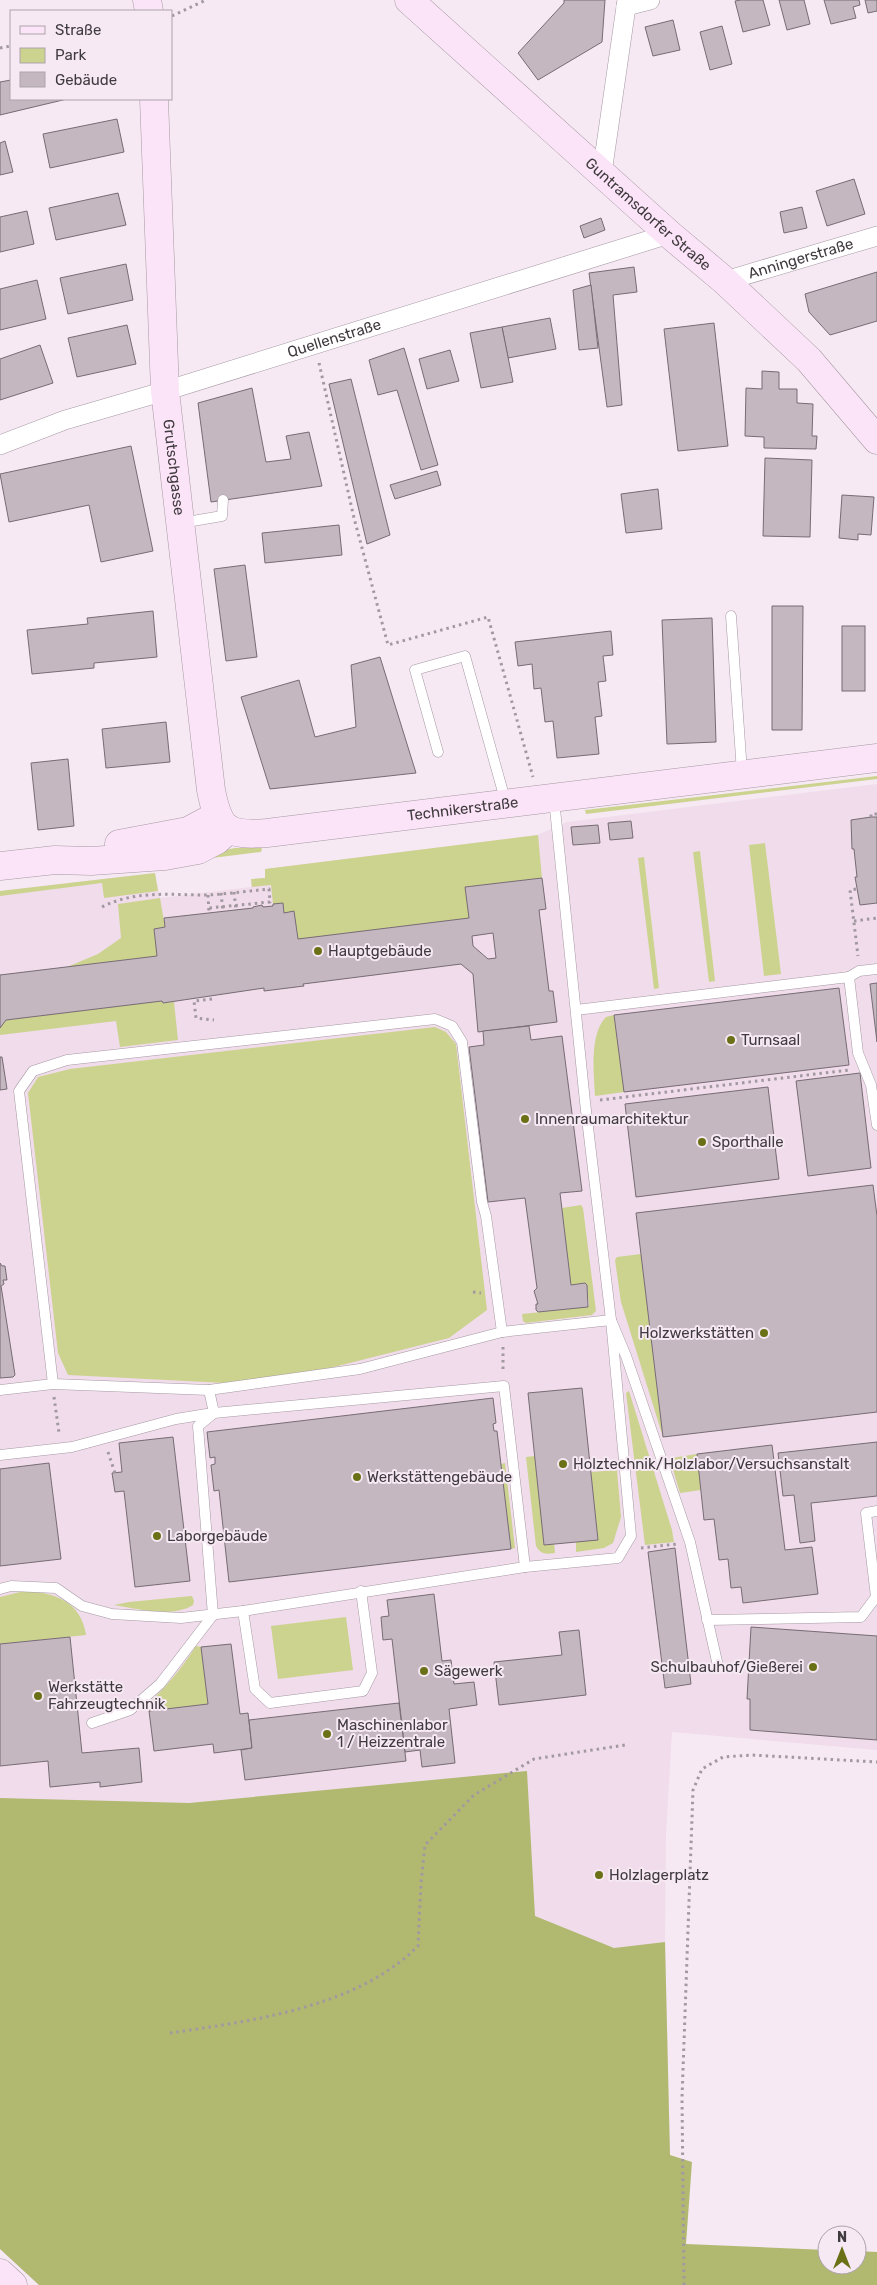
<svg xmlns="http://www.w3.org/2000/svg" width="877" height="2285" viewBox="0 0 877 2285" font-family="Rubik,sans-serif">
<rect width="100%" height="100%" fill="#f6e9f3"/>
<polygon fill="#f0dceb" points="877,784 877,1750 672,1732 666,1834 665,1942 670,2155 39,2285 0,2249 0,891 155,873 160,898 251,887 251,879 265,878 265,869 537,835 567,822"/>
<g fill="#ccd38e">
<polygon points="877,776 877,779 586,814 585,810"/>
<polygon points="538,835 542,878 465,887 469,918 298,939 294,912 284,913 283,903 273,904 271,885 252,887 251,879 265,878 265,869"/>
<polygon points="765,843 781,974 764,976 749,845"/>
<polygon points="235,848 262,848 261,852 180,862 173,861"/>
<polygon points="700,851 715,981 709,982 693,852"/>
<polygon points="644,857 659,988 654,989 638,858"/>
<polygon points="155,873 158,891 104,898 102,883 0,896 0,891"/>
<polygon points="160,898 165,927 154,929 157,956 67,967 98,954 121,938 118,904"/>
<polygon points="162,1001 163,1003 174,1002 178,1040 120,1047 116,1021 0,1035 0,1028 6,1020"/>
<path d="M614 1015 624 1092 595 1096C594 1074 589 1034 606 1017Z"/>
<polygon points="435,1027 446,1032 456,1044 487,1310 449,1338 326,1369 225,1383 68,1375 58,1353 28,1093 38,1077 70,1069"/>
<polygon points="581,1205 583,1208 596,1311 592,1315 526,1323 523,1321 522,1314 588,1307 589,1305 587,1285 585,1283 571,1285 562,1208"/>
<polygon points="641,1254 663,1437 621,1302 615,1260 617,1257"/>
<polygon points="629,1391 672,1530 674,1542 645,1545 626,1393"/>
<polygon points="697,1454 701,1490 680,1493 670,1460 672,1458"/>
<path d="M535 1456 544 1545 554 1544 555 1553C546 1554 541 1555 536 1546L526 1457Z"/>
<polygon points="505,1463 515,1548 511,1549 501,1464"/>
<polygon points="617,1470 621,1517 613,1543 604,1548 576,1552 576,1542 598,1540 591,1472"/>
<path d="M24 1591C55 1592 81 1602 86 1635L0 1644V1597Z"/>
<path d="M192 1596 194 1601 193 1605C173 1618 137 1609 114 1605L129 1602Z"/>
<polygon points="346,1617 353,1670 278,1679 271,1626"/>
<path d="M196 1646 201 1647 208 1704 149 1711 148 1704C167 1686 182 1668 196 1646Z"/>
</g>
<polygon fill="#b1b971" points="527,1771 535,1916 614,1948 665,1942 670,2155 692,2162 686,2244 827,2250 827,2265 857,2265 857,2251 877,2252 877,2285 39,2285 0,2249 0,1798 189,1803"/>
<g fill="#c4b7c0" stroke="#776b74" fill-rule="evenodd">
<polygon points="564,0 605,0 602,42 538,80 518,53 564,3"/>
<polygon points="741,0 763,0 770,25 743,32 735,1"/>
<polygon points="779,0 804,0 810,24 787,30"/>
<polygon points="824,0 859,0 860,5 853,7 856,18 831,24"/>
<polygon points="865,0 877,0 877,11 868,13"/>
<polygon points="673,20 680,50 653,56 645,27"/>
<polygon points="722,26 732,64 710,70 700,32"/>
<polygon points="11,80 11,99 67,99 0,115 0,82"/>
<polygon points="117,119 124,152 50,168 43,134"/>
<polygon points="5,141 13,172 0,175 0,143"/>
<polygon points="854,179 865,214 827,226 816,191"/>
<polygon points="118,193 126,225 56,240 49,208"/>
<polygon points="802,207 807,228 784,233 780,212"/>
<polygon points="27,211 34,244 0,252 0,217"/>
<polygon points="601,218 605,230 584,238 580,226"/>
<polygon points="126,264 133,300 68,314 60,278"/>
<polygon points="634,267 637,292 613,295 622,405 607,407 589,273"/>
<polygon points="877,272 877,321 830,335 809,312 805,294"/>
<polygon points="37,280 46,319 0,330 0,289"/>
<polygon points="591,285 598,348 579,350 573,290"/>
<polygon points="550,318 556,349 508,358 502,327"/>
<polygon points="714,323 728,446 678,451 664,329"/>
<polygon points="127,325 136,364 77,377 68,338"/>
<polygon points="502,327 513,382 481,388 470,333"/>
<polygon points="40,345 53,383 0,400 0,359"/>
<polygon points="404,348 438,465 421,470 397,390 378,395 369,360"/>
<polygon points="450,350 459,381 427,389 419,359"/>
<polygon points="762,371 779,372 779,389 797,389 797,403 813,404 812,436 817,436 816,449 764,448 764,437 745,436 746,388 762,389"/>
<polygon points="351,379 390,535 367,544 329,384"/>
<polygon points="252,388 266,462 291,459 286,436 309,432 322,486 211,502 198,403"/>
<polygon points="131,446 153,551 101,562 89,505 9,522 0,474"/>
<polygon points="765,458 812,460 810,537 763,536"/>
<polygon points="437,471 441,485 395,499 390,485"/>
<polygon points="658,489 662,529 626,533 621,494"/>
<polygon points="842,495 874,497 871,535 858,534 858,540 839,538"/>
<polygon points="339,525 342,555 265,563 262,533"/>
<polygon points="245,565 257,657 226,661 214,569"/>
<polygon points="772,606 803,606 802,730 772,730"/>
<polygon points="153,611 157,657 94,663 94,668 32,674 27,630 88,624 87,618"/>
<polygon points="712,618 716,742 667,744 662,620"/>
<rect x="842" y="626" width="23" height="65"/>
<polygon points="611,631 613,655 603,656 606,681 598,682 602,716 595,717 599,754 557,758 553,721 545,722 541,688 534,689 532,664 518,666 515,642"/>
<polygon points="380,657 416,773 270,789 241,697 299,680 315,737 356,727 351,665"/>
<polygon points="166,722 170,762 106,768 102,729"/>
<polygon points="68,759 74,826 38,830 31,763"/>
<polygon points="871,817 877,817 877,903 860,905 855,877 857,877 854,849 852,849 851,820"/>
<polygon points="631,821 633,838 610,840 608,823"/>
<polygon points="598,825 600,843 573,845 571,827"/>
<path d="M542 878 546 909 539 910 549 991H553L557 1022 478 1032 473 974 461 964 303 984 304 986 264 991V988L163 1003 162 1001 6 1020 0 1028V975L157 956 154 929 165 927 164 918 253 908V907L262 905 263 907 273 906V904L283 903 284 913 294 911 298 939 469 918 465 887ZM493 933 496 958 488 959 473 946 472 936Z"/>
<polygon points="877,983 877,1042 870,984"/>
<polygon points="839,988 849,1065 624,1092 614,1015"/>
<polygon points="529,1026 531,1040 562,1036 582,1191 560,1193 571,1285 585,1283 587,1285 588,1307 538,1312 536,1310 536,1304 538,1304 534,1291 537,1288 525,1198 488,1202 469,1047 484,1045 483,1031"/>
<polygon points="0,1057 2,1057 7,1089 0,1090"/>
<polygon points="860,1073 871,1168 808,1176 796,1081"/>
<polygon points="768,1087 779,1179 636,1197 625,1104"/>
<polygon points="873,1185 877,1216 877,1412 663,1437 636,1213"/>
<polygon points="0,1263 2,1266 5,1266 7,1280 3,1280 4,1284 1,1286 15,1375 13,1377 0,1378"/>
<polygon points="582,1388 598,1540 544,1545 528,1393"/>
<polygon points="493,1398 496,1423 493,1424 494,1431 497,1431 511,1549 229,1582 219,1490 214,1491 211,1465 215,1464 215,1457 210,1458 207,1432"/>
<polygon points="173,1437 190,1581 135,1587 124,1491 115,1492 112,1473 122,1472 119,1443"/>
<polygon points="877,1442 877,1496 811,1503 815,1541 800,1543 794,1495 783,1496 778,1453"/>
<polygon points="772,1445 785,1550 812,1547 818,1594 743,1603 741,1587 731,1588 728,1559 719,1560 714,1519 704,1520 697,1454"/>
<polygon points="49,1463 61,1559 0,1566 0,1469"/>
<polygon points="675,1548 691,1684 665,1688 648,1552"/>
<polygon points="434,1594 442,1661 451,1660 454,1684 474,1682 477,1705 449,1709 455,1763 422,1767 420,1750 405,1752 392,1639 383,1640 381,1617 389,1616 387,1600"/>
<polygon points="751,1627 877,1636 877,1740 750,1730 750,1699 747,1699"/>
<polygon points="579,1630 586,1695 499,1705 494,1662 562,1655 559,1632"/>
<polygon points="70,1637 82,1753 139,1748 142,1782 100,1787 100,1782 50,1787 48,1761 0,1766 0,1644"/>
<polygon points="231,1644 240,1714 248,1713 252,1748 214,1753 213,1744 154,1751 149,1711 208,1704 201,1647"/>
<polygon points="399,1703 406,1761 245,1780 241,1750 252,1748 249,1720"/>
</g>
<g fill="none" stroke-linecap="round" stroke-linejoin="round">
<defs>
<g id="lane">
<polyline points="181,523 222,516 223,500"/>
<polyline points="731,616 742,772"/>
<polyline points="438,752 415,670 465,656 506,803"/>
<polyline points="849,977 859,971 877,969"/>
<polyline points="576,1010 849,977 858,1053 871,1085 877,1125"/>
<polyline points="53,1384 19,1091 33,1071 67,1060 435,1019 452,1026 462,1042 482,1202 486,1216 502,1332"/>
<polyline points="0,1390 53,1384 209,1390 360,1369 502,1332 611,1320 626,1356 690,1542 718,1666"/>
<polyline points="209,1390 214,1413 504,1386 525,1567"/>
<polyline points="0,1455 72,1447 176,1419 213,1413"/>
<polyline points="0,1589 11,1586 56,1588 82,1606 112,1614 181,1618 243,1611 525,1567 618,1558 631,1536 611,1320 585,1102 554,799"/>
<polyline points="243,1611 255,1689 270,1703 363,1691 372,1673 361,1591"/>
<polyline points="707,1620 861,1617 876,1597 866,1513 877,1511"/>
<polyline points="92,1723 130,1710 160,1684 213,1615 198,1426 214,1413"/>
</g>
<g id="street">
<polyline points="626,6 650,0"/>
<polyline points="602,173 627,0"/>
<path id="s1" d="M725 281 877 236"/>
<path id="s2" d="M0 445 65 420 165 391 669 234"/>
</g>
<g id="secondary">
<polyline points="147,0 149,11"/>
<path id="s3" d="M409 0 669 234 725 281 809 360 877 440"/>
<path id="s4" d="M154 99 165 391 211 790C219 830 226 836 267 833L877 758"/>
<polyline points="119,844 188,831 216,816"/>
<polyline points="0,866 55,860 91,861 165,856 198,850 217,840 229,829"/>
<polyline points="0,2273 13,2285"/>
</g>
</defs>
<use href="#lane" stroke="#a699a3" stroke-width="11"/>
<use href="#street" stroke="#a699a3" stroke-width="20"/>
<use href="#secondary" stroke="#a699a3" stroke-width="29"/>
<g stroke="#a299a0" stroke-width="3" stroke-dasharray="2.5 4" stroke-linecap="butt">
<polyline points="172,16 206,0"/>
<polyline points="0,48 11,46"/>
<polyline points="319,363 354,518 388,645 488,617 533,777"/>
<polyline points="871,817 871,814 877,814"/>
<polyline points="856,889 850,890 858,956"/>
<polyline points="234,892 236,910"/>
<polyline points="221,893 223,912"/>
<polyline points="208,895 209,913"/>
<path d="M102 907C135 890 171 895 207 895 228 894 249 891 269 889L270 902 209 908"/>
<polyline points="854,921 877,918"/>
<polyline points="212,999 194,1001 196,1018 214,1020"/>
<polyline points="600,1100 849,1070"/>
<polyline points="473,1292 481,1293"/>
<polyline points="503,1347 503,1371"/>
<polyline points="54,1397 59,1433"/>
<polyline points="108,1452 115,1473"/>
<polyline points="641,1548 677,1544"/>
<path d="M170 2033C252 2021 358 2007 418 1946L421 1883 425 1845 474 1795 534 1759 625 1745"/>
<polyline points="684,2285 682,2098 693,1790 702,1769 723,1757 752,1755 877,1762"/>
</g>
<use href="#lane" stroke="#fff" stroke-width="10"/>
<use href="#street" stroke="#fff" stroke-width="19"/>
<use href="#secondary" stroke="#fbe4f7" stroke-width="28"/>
</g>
<g fill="#6a7016" stroke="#f6e9f3" stroke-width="2">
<circle cx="318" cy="951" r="5"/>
<circle cx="731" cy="1040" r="5"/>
<circle cx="525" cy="1119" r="5"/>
<circle cx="702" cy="1142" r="5"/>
<circle cx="764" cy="1333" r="5"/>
<circle cx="563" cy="1464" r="5"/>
<circle cx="357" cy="1477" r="5"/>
<circle cx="157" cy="1536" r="5"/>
<circle cx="813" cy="1667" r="5"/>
<circle cx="424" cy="1671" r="5"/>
<circle cx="38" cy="1696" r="5"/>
<circle cx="327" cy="1734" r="5"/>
<circle cx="599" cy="1875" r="5"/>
</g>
<g text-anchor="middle" stroke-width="4" stroke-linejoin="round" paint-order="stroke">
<g font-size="15" fill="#403b3f" stroke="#f6e9f3">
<text dy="5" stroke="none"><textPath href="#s3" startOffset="321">Guntramsdorfer Straße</textPath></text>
<text dy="5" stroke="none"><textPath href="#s1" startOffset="79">Anningerstraße</textPath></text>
<text dy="5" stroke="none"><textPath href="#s2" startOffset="351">Quellenstraße</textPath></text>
<text dy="5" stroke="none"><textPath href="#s4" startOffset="369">Grutschgasse</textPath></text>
<text dy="5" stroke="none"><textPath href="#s4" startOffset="974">Technikerstraße</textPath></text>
</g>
<g font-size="15" fill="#403b3f" stroke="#f6e9f3" text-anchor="start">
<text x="328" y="956">Hauptgebäude</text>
<text x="741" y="1045">Turnsaal</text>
<text x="535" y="1124">Innenraumarchitektur</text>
<text x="712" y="1147">Sporthalle</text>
<text x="754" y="1338" text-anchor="end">Holzwerkstätten</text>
<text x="573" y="1469">Holztechnik/Holzlabor/Versuchsanstalt</text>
<text x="367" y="1482">Werkstättengebäude</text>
<text x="167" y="1541">Laborgebäude</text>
<text x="803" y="1672" text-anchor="end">Schulbauhof/Gießerei</text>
<text x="434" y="1676">Sägewerk</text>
<text x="48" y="1692">Werkstätte<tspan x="48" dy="17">Fahrzeugtechnik</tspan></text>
<text x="337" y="1730">Maschinenlabor<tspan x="337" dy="17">1 / Heizzentrale</tspan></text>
<text x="609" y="1880">Holzlagerplatz</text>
</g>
</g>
<rect x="10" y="10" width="162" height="90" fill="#f6e9f3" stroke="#ada3ab"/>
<rect x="20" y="26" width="25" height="8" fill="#fbe4f7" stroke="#ada3ab"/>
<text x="55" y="35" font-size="15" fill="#403b3f">Straße</text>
<rect x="20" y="48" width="25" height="15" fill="#ccd38e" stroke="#ada3ab"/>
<text x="55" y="60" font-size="15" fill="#403b3f">Park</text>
<rect x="20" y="72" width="25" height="15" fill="#c4b7c0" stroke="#ada3ab"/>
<text x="55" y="85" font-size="15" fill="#403b3f">Gebäude</text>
<g transform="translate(842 2250)"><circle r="24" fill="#f6e9f3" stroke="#ada3ab"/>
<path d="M0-4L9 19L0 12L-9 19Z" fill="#6a7016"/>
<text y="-8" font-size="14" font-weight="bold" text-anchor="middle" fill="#403b3f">N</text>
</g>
</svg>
